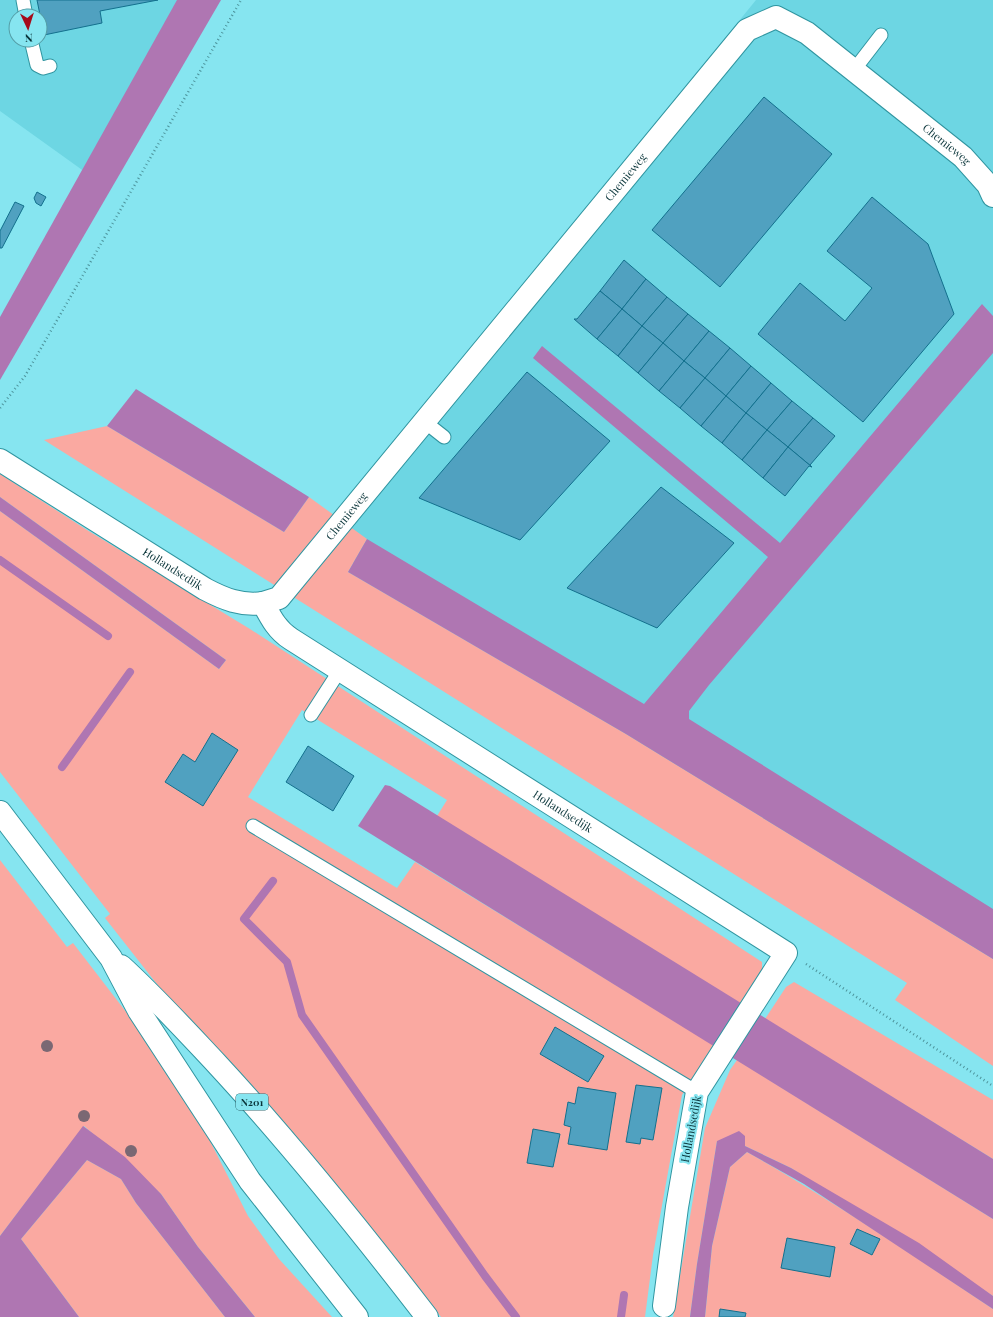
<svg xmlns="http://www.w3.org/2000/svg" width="993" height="1317" viewBox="0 0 993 1317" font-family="'Playfair Display',serif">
<rect width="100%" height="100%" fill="#86e5f0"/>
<g fill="#6dd6e3" fill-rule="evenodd">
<path d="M0 0H208L99 182 0 111ZM16 16H40V40H16Z"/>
<polygon points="756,0 993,0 993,972 318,540"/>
</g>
<g fill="#faa9a1">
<polygon points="107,426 284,532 309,497 367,539 348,572 626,734 993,959 993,1066 895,1000 907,983 44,440"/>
<polygon points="0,474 87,530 250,629 762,962 762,977 743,1005 437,816 447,800 302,710 248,797 397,888 415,862 715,1046 682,1095 653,1255 645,1317 441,1317 342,1191 281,1122 171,1002 105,918 110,914 0,772 0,511 219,669 226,660 0,497"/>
<polygon points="0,860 67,947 73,943 140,1030 207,1135 248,1216 279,1259 332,1317 255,1317 198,1247 161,1194 84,1126 0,1236"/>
<polygon points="794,982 993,1100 993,1159 765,1019 786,987"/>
<polygon points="737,1060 993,1219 993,1296 791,1168 745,1146 717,1141 697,1264 690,1317 673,1317 705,1128 730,1070"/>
<path d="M747 1152C832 1200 912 1255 993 1309V1317H705L712 1246 730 1167Z"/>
<polygon points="87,1160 121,1179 136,1203 225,1317 79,1317 21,1239"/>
</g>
<g fill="#af76b2">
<polygon points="177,0 221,0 0,380 0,317"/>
<polygon points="982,304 993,316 993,353 709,685 689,711 689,719 993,909 993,959 626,734 348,572 367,539 644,704 768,557 533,358 542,346 780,543"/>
<polygon points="136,389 309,497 284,532 107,426"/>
<polygon points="0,497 226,660 219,669 0,511"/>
<polygon points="385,785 390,786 993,1159 993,1219 358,826"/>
<polygon points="83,1126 125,1157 161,1194 198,1247 255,1317 225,1317 136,1203 121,1179 87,1160 21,1239 79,1317 0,1317 0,1236"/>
<polygon points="739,1131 745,1136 745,1146 791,1168 919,1243 993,1296 993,1309 804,1184 747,1152 730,1167 712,1246 705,1317 690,1317 697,1264 717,1141"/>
</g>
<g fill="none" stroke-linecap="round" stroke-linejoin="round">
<g stroke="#af76b2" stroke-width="8">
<polyline points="0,560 108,636"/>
<polyline points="62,767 130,672"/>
<polyline points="273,881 244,919 287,962 302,1015 485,1276 516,1317"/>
<polyline points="621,1317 624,1295"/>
</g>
</g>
<g fill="#50a1c0" stroke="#13708d">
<polygon points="37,0 158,0 100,11 102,23 44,35"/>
<polygon points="764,97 832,154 720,287 652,230"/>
<polygon points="37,192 46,197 41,206 36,203 34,198"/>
<polygon points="872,197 928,244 954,314 863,422 758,334 800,283 845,321 872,288 827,251"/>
<polygon points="15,202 24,206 2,248 0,248 0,231"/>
<polygon points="624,260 646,279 622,309 600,291"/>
<polygon points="646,279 667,297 642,326 622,309"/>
<polygon points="600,291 622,309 597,339 574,319 577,319"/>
<polygon points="667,297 688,314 663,343 642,326"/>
<polygon points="622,309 642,326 618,356 597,339"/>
<polygon points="688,314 709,331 684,361 663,343"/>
<polygon points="642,326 663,343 638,373 618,356"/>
<polygon points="709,331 730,348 705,378 684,361"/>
<polygon points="663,343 684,361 659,391 638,373"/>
<polygon points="730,348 751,366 726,396 705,378"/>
<polygon points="684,361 705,378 680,408 659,391"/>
<polygon points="751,366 771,383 746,413 726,396"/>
<polygon points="527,372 610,441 520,540 419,498"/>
<polygon points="705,378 726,396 701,426 680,408"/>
<polygon points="771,383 792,401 767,430 746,413"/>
<polygon points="726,396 746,413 722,443 701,426"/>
<polygon points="792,401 813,418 788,447 767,430"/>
<polygon points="746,413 767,430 742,460 722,443"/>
<polygon points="813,418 835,436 810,465 812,467 788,447"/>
<polygon points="767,430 788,447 763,478 742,460"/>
<polygon points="788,447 812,467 809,466 785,496 763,478"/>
<polygon points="661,487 734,543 657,628 567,588"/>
<polygon points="212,733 238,750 203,806 165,782 183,754 195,762"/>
<polygon points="308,746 354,776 333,811 286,782"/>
<polygon points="555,1027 604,1056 588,1082 540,1054"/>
<polygon points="636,1085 662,1088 653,1140 641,1138 640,1144 626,1142"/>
<polygon points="578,1087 616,1093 607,1150 568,1144 571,1127 564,1125 568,1102 575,1104"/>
<polygon points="533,1129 560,1134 553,1167 527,1163"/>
<polygon points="857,1229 880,1239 872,1255 850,1244"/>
<polygon points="787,1238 835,1247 830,1277 781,1268"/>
<polygon points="720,1309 746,1313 745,1317 719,1317"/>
</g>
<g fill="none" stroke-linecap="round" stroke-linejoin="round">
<defs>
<g id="lane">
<polyline points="23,0 26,16"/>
<polyline points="31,40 37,65 43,68 50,66"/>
<polyline points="854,70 881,35"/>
<polyline points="425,422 444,437"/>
<polyline points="311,715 340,670"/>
<polyline points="253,826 697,1092"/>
</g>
<g id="street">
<path id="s1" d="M0 460 205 589C224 599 241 606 263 603 271 618 277 630 291 639L786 953 697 1092 677 1207 664 1306"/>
<path id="s2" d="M263 603 279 598 747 30 776 17 807 33 963 157 988 185 993 196"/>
</g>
<g id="primary">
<polyline points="0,812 111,958 139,1011 250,1181 357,1317"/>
<path d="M121 966C155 997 185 1030 216 1063 291 1144 360 1230 427 1317"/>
</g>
</defs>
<use href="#lane" stroke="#3095a0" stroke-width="15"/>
<use href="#street" stroke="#3095a0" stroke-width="24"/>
<use href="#primary" stroke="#3095a0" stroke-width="24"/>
<g stroke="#4d949c" stroke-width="2.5" stroke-dasharray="1 3" stroke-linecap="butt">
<polyline points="0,408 25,376 241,0"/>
<polyline points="806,964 993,1086"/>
</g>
<use href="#lane" stroke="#fff" stroke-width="13"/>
<use href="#street" stroke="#fff" stroke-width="22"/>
<use href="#primary" stroke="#fff" stroke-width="22"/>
</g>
<g fill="#7a6873">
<circle cx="47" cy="1046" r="6"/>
<circle cx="84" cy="1116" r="6"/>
<circle cx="131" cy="1151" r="6"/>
</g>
<g text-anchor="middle" stroke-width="4" stroke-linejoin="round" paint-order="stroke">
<rect fill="#86e5f0" stroke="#2e6970" stroke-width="1" x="236" y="1094" width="32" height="16" rx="3"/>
<g font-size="10" font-weight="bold" fill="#093439">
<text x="252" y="1106">N201</text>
</g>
<g font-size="11" fill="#093439" stroke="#86e5f0">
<text dy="4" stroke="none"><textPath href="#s2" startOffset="998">Chemieweg</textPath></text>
<text dy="4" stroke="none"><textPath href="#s2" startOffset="562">Chemieweg</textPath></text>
<text dy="4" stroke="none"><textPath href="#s2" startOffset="123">Chemieweg</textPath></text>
<text dy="4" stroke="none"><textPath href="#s1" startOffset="204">Hollandsedijk</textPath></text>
<text dy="4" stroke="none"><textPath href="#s1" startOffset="671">Hollandsedijk</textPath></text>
<text transform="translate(691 1129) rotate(-79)" y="4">Hollandsedijk</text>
</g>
</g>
<g transform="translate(28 28) rotate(176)"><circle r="19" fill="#86e5f0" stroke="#549ea7"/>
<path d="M0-3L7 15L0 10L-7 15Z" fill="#a50b1a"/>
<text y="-6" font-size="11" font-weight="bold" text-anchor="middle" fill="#093439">N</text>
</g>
</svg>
